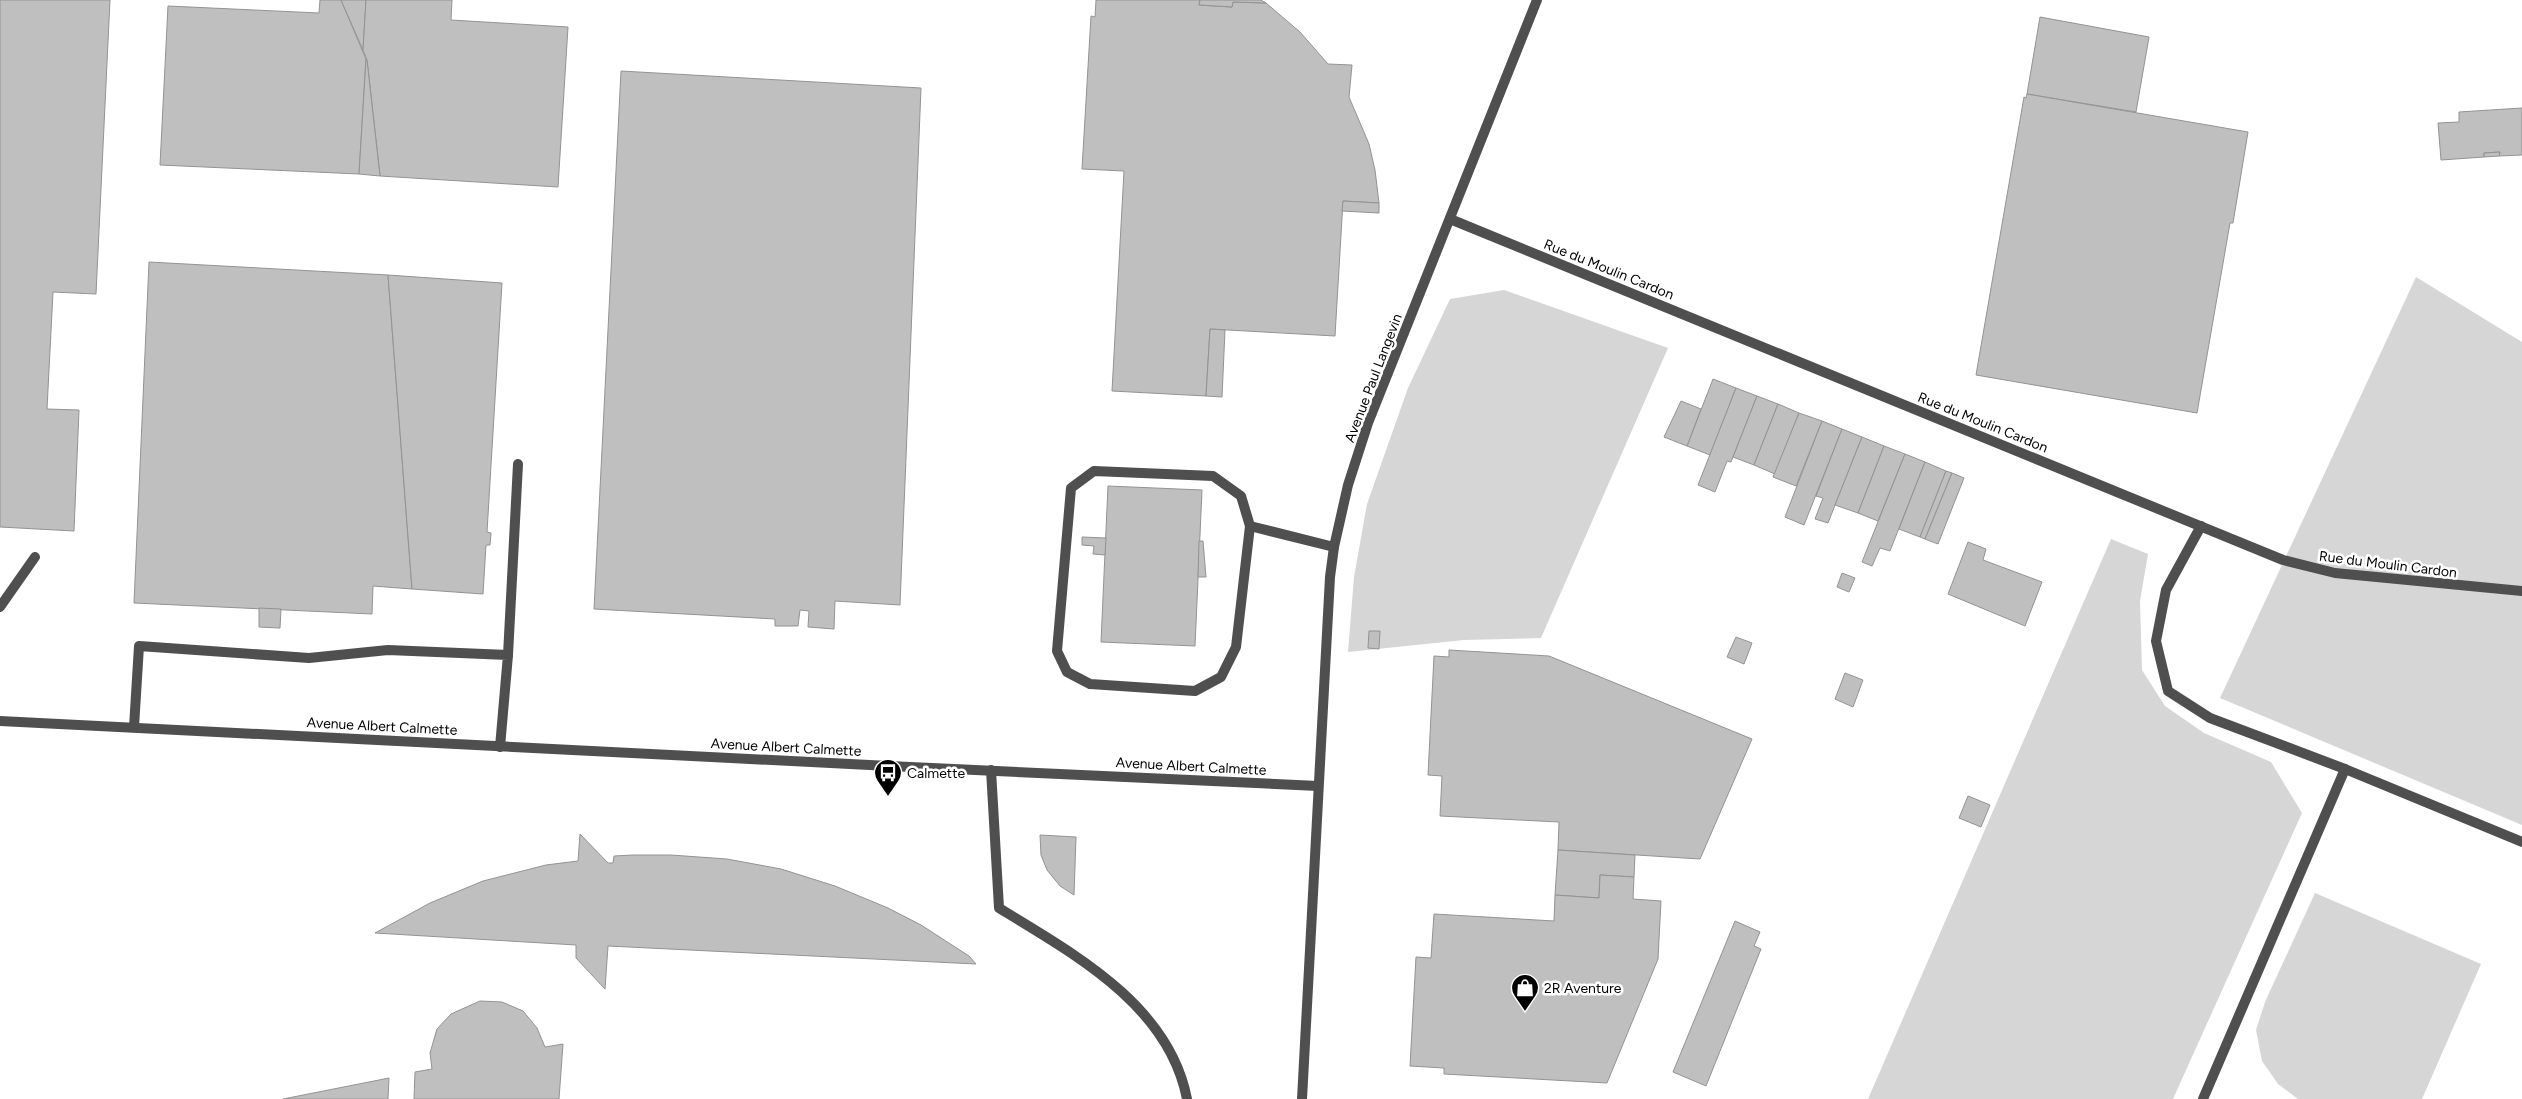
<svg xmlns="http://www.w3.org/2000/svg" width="2522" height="1099" viewBox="0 0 2522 1099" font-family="Figtree,sans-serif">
<rect width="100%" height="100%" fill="#fff"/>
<g fill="#d6d6d6">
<polygon points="2416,277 2522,342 2522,825 2220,698"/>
<polygon points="1504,290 1668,348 1541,638 1464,640 1348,652 1354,577 1367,504 1408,388 1450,299"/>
<polygon points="2111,539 2148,554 2140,601 2142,670 2165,706 2204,733 2271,762 2302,813 2173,1099 1868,1099"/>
<polygon points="2315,893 2481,964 2422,1099 2298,1099 2278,1084 2262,1061 2256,1030 2265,1002"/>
</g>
<g fill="#bfbfbf" stroke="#939393">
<polygon points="0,0 110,0 96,294 53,292 47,409 79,410 74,531 0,527"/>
<polygon points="320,0 341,0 366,59 359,174 160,165 168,6 319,13"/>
<polygon points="341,0 366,0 363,50"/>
<polygon points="366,0 452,0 451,20 568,27 558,187 380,176 367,60 363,50"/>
<polygon points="1096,0 1200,0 1199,5 1232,7 1233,2 1266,3 1300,32 1328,64 1352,65 1349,97 1369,144 1375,170 1379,203 1343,201 1335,336 1210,329 1206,396 1112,391 1124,171 1082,169 1091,16 1095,17"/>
<polygon points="1200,0 1261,0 1266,3 1233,2 1232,7 1199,5"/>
<polygon points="2040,17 2149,37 2136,112 2027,94"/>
<polygon points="366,59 367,60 380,176 359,174"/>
<polygon points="621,71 921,88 900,605 835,601 834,629 808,627 809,611 800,610 798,626 775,626 775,619 594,609"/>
<polygon points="2027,94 2248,132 2233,223 2230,223 2197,413 1976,375 2024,97 2026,98"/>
<polygon points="2522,108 2522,155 2499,156 2500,152 2484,153 2484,157 2441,160 2438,123 2459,122 2459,112"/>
<polygon points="2500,152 2499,156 2484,157 2484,153"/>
<polygon points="1343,201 1379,203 1379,213 1342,211"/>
<polygon points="149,262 388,275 412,589 373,586 372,614 134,603"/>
<polygon points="388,275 502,283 487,532 491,533 490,545 486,545 483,594 412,589"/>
<polygon points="1210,329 1225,330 1222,397 1206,396"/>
<polygon points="1713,379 1736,388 1710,455 1687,446"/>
<polygon points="1736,388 1757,396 1731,462 1727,461 1715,492 1698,485"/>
<polygon points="1757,396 1778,404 1754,465 1733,457"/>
<polygon points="1681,401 1701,409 1687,446 1664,437"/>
<polygon points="1778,404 1799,413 1775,474 1754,465"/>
<polygon points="1799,413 1822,421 1796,486 1773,477"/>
<polygon points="1822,421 1842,429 1804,525 1785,517"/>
<polygon points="1842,429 1862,437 1828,523 1815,519 1823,498 1816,496"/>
<polygon points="1862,437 1884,446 1858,513 1835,505"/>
<polygon points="1884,446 1905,454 1878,521 1858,513"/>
<polygon points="1905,454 1925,462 1890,551 1880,548 1872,566 1862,562"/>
<polygon points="1925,462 1946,471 1920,537 1899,529"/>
<polygon points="1946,471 1952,473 1925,539 1920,537"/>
<polygon points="1952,473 1964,478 1938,544 1925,539"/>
<polygon points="1108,486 1202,490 1195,646 1101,642"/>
<polygon points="1082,537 1106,538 1105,555 1093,554 1094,546 1082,545"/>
<polygon points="1199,541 1203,541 1206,577 1198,577"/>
<polygon points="1968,542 1986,549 1983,560 2042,582 2025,626 1948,594"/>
<polygon points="1842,573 1855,578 1849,592 1837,587"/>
<polygon points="259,608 281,609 280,628 259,627"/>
<polygon points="1369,631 1380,631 1379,649 1368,648"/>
<polygon points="1736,637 1752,643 1744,664 1727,657"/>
<polygon points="1449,650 1549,656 1752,739 1700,859 1558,850 1559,822 1440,816 1442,776 1428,775 1434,656 1449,657"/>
<polygon points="1845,673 1863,680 1853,707 1835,699"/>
<polygon points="1968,796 1990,805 1981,827 1959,818"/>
<polygon points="580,834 608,863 613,863 614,856 633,855 671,855 727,859 781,869 835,886 888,908 921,925 969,956 976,964 608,946 605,989 576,958 576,945 375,933 430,903 483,881 546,865 578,861"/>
<polygon points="1040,835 1076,837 1074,895 1060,886 1047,870 1041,855"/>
<polygon points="1558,850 1635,855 1634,877 1600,875 1599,898 1555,895"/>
<polygon points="1600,875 1634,877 1633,899 1661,901 1658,959 1607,1083 1444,1074 1444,1068 1410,1066 1416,957 1431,958 1434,914 1554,921 1555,895 1599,898"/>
<polygon points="1735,921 1760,932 1754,946 1761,949 1706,1086 1673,1072"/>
<polygon points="480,1001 502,1002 523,1011 537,1028 545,1047 563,1044 559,1099 414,1099 415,1072 432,1069 430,1053 437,1029 451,1014"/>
<polygon points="389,1078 388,1099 283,1099"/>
</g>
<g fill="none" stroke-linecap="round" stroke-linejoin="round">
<g stroke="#4f4f4f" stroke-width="10">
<polyline points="1250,526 1236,647 1221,677 1195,691 1090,684 1067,672 1057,651 1071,488 1094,471 1213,476 1241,496 1250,526 1334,547"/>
<polyline points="2201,526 2166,590 2156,641 2168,691 2210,718 2345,769"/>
<polyline points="0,607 35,557"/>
<polyline points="508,655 518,464"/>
<polyline points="134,727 139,646 309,658 388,650 508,655 500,747"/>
<path d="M991 770 999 908C1074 954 1169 1005 1187 1099"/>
<polyline points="2203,1099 2345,769 2522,842"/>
</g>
<g stroke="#4f4f4f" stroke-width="10">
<polyline points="1450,219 2283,560 2335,573 2522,591"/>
<polyline points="0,721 889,766 1318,786"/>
<polyline points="1302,1099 1330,577 1334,547 1348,485 1368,423 1537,0"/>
</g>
</g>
<defs>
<symbol id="bus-pin" viewBox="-11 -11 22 30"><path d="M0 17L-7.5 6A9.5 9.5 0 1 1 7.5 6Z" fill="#000" stroke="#fff"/><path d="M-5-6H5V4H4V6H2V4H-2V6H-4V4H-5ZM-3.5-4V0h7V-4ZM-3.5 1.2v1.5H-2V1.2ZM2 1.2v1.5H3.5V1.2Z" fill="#fff"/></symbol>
<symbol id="shop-pin" viewBox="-11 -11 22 30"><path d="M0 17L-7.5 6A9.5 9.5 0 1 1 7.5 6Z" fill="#000" stroke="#fff"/><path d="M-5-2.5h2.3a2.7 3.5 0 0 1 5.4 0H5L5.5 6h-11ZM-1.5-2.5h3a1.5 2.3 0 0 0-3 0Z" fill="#fff"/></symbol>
</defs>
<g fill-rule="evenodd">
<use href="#bus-pin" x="872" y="757" width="32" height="43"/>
<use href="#shop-pin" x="1509" y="972" width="32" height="43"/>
</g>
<g text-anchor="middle" stroke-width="5" stroke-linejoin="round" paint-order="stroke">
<g font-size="14" fill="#000" stroke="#fff">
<text transform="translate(1609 269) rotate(22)" y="5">Rue du Moulin Cardon</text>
<text transform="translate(1373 378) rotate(-69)" y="5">Avenue Paul Langevin</text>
<text transform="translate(1983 422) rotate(22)" y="5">Rue du Moulin Cardon</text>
<text transform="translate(2388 564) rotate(7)" y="5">Rue du Moulin Cardon</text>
<text transform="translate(382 726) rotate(3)" y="5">Avenue Albert Calmette</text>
<text transform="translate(786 747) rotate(3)" y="5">Avenue Albert Calmette</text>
<text transform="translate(1191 766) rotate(3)" y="5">Avenue Albert Calmette</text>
</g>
<g font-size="14" fill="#000" stroke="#fff" text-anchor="start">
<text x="907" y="778">Calmette</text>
<text x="1544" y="993">2R Aventure</text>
</g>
</g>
</svg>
